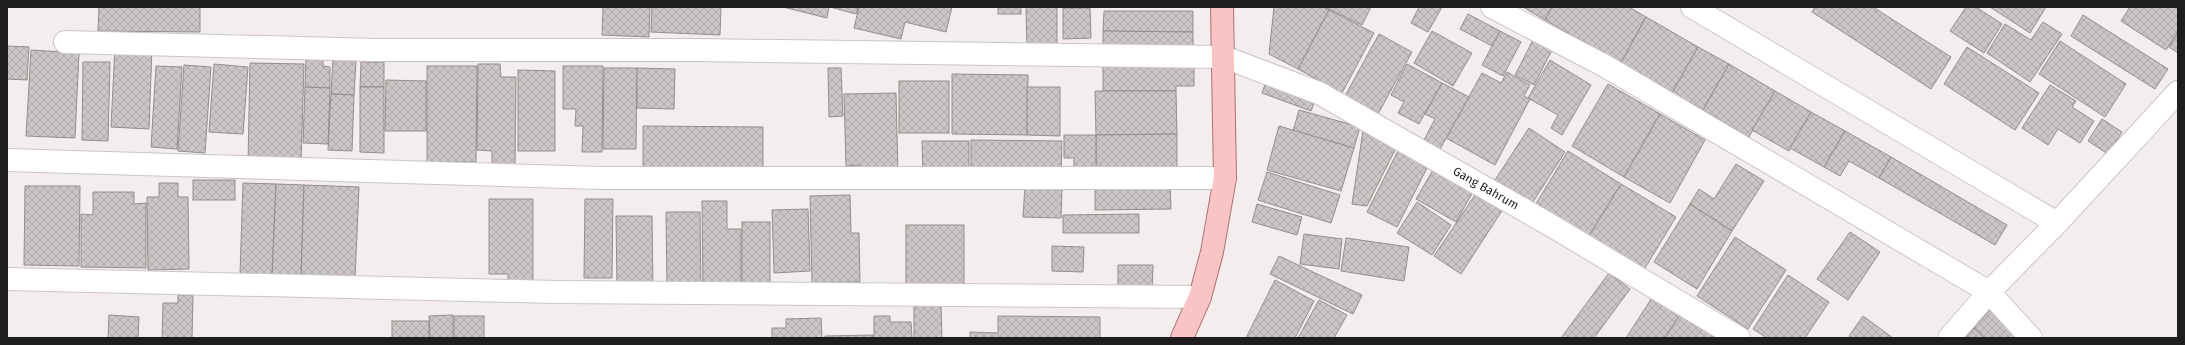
<svg xmlns="http://www.w3.org/2000/svg" width="2185" height="345" viewBox="0 0 2185 345" font-family="'Fira Sans',sans-serif">
<defs>
<pattern id="building-cross-hatch" width="8" height="8" patternUnits="userSpaceOnUse"><rect width="8" height="8" fill="#ccc5c5"/><path d="M0 0l8 8M0 8l8-8" fill="none" stroke="#afa9a9"/></pattern>
</defs>
<rect width="100%" height="100%" fill="#f4eded"/>
<g fill="url(#building-cross-hatch)" stroke="#938d8c">
<polygon points="99,7 200,7 200,32 98,31"/>
<polygon points="603,7 650,7 649,37 602,35"/>
<polygon points="652,7 721,7 720,35 651,32"/>
<polygon points="783,7 829,7 827,18"/>
<polygon points="830,7 858,7 856,14"/>
<polygon points="859,7 952,7 946,32 905,22 901,39 854,28"/>
<rect x="998" y="7" width="23" height="7"/>
<polygon points="1026,7 1057,7 1057,47 1027,47"/>
<polygon points="1274,7 1323,7 1329,10 1298,69 1269,54"/>
<polygon points="1325,7 1371,7 1362,25"/>
<polygon points="1419,7 1442,7 1428,32 1411,23"/>
<polygon points="1523,7 1552,7 1545,20"/>
<polygon points="1552,7 1629,7 1646,17 1621,63 1545,20"/>
<polygon points="1815,7 1873,7 1951,57 1931,89 1812,12"/>
<polygon points="1966,7 1976,7 2002,24 1984,53 1950,31"/>
<polygon points="1990,7 2046,7 2030,33"/>
<polygon points="2130,7 2178,7 2178,31 2166,50 2121,21"/>
<polygon points="1063,8 1090,8 1091,38 1063,39"/>
<polygon points="1329,10 1374,33 1342,93 1298,69"/>
<polygon points="1104,11 1193,11 1193,32 1103,31"/>
<polygon points="1468,14 1500,31 1492,46 1460,29"/>
<polygon points="2083,15 2168,69 2155,89 2071,36"/>
<polygon points="1646,17 1698,47 1672,93 1621,63"/>
<polygon points="2043,22 2062,34 2030,82 1987,53 2005,24 2031,40"/>
<polygon points="1103,31 1193,32 1193,53 1103,53"/>
<polygon points="1432,31 1472,53 1453,86 1414,63"/>
<polygon points="1500,31 1521,42 1503,76 1482,65"/>
<polygon points="2178,33 2178,53 2169,47"/>
<polygon points="1379,34 1412,52 1378,114 1345,96"/>
<polygon points="1533,40 1552,50 1534,85 1515,75"/>
<polygon points="2060,41 2126,84 2105,117 2039,74"/>
<polygon points="7,46 29,47 27,80 7,79"/>
<polygon points="115,46 152,48 149,129 111,127"/>
<polygon points="1698,47 1729,64 1703,110 1672,93"/>
<polygon points="1967,47 2039,93 2015,130 1944,84"/>
<polygon points="31,50 79,53 75,138 26,136"/>
<polygon points="306,56 323,56 323,66 330,67 330,88 305,87"/>
<polygon points="333,60 356,61 354,95 331,94"/>
<polygon points="1550,60 1591,85 1562,135 1551,128 1558,115 1528,98"/>
<polygon points="83,62 110,62 108,141 82,140"/>
<polygon points="361,62 384,62 384,87 360,87"/>
<polygon points="1103,62 1194,64 1194,86 1176,86 1176,91 1103,91"/>
<polygon points="250,63 304,64 301,163 248,162"/>
<polygon points="214,64 248,67 243,134 209,132"/>
<polygon points="478,64 500,64 501,77 516,77 515,167 492,167 492,151 477,150"/>
<polygon points="1407,64 1442,83 1419,124 1398,113 1404,102 1391,95"/>
<polygon points="1729,64 1775,91 1749,137 1703,110"/>
<polygon points="184,65 211,67 205,153 178,151"/>
<polygon points="156,66 182,67 177,149 151,147"/>
<polygon points="427,66 477,66 476,162 427,162"/>
<polygon points="563,66 603,66 602,152 582,152 583,126 575,126 576,109 563,109"/>
<polygon points="604,68 637,68 636,149 603,149"/>
<polygon points="637,68 675,69 674,109 637,108"/>
<polygon points="828,68 841,68 843,116 829,117"/>
<polygon points="518,70 555,71 555,151 518,151"/>
<polygon points="1507,72 1530,85 1524,96 1530,99 1495,165 1446,138 1482,73 1501,83"/>
<polygon points="952,74 1028,75 1027,135 952,134"/>
<polygon points="1268,76 1317,95 1311,111 1262,93"/>
<polygon points="386,80 426,81 426,131 385,131"/>
<rect x="899" y="81" width="50" height="52"/>
<polygon points="1442,83 1469,97 1440,149 1424,140 1435,119 1425,114"/>
<polygon points="1608,84 1660,114 1624,177 1572,146"/>
<polygon points="2050,85 2076,101 2072,107 2094,121 2080,143 2058,129 2048,145 2022,128"/>
<polygon points="305,87 330,88 328,144 303,143"/>
<polygon points="360,87 384,87 384,153 360,152"/>
<polygon points="1027,87 1060,87 1060,136 1027,135"/>
<polygon points="1095,91 1176,91 1177,134 1096,135"/>
<polygon points="1775,91 1811,112 1789,151 1752,130"/>
<polygon points="896,93 898,175 860,175 860,165 846,166 844,94"/>
<polygon points="331,94 354,95 352,151 328,150"/>
<polygon points="1299,110 1360,127 1354,148 1293,131"/>
<polygon points="1811,112 1845,131 1824,167 1790,148"/>
<polygon points="1660,114 1705,140 1670,203 1624,177"/>
<polygon points="2102,119 2122,132 2108,154 2088,141"/>
<polygon points="643,126 763,127 763,174 643,174"/>
<polygon points="1279,126 1354,148 1341,191 1267,170"/>
<polygon points="1529,128 1565,152 1531,205 1495,180"/>
<polygon points="1363,131 1398,144 1367,206 1352,204"/>
<polygon points="1845,131 1891,157 1879,178 1849,161 1840,176 1824,167"/>
<polygon points="1177,134 1177,172 1096,172 1096,135"/>
<polygon points="1064,135 1096,135 1096,172 1074,173 1074,158 1064,158"/>
<polygon points="971,140 1062,141 1061,175 971,173"/>
<polygon points="922,141 969,141 969,173 923,174"/>
<polygon points="1400,147 1430,162 1397,227 1367,212"/>
<polygon points="1568,151 1621,184 1587,239 1534,207"/>
<polygon points="1891,157 2007,225 1995,245 1879,178"/>
<polygon points="1736,164 1764,181 1732,231 1690,204 1699,189 1714,199"/>
<polygon points="1436,165 1475,188 1456,222 1416,199"/>
<polygon points="1267,172 1340,195 1331,223 1258,200"/>
<rect x="193" y="180" width="42" height="20"/>
<polygon points="1170,181 1171,209 1095,210 1095,182"/>
<polygon points="159,183 178,183 178,197 188,197 189,269 148,270 147,197 159,197"/>
<polygon points="243,183 276,184 272,276 240,274"/>
<polygon points="276,184 304,185 301,277 272,276"/>
<polygon points="1621,184 1676,217 1642,273 1587,239"/>
<polygon points="304,185 359,187 355,279 301,277"/>
<polygon points="25,186 80,186 79,266 24,265"/>
<polygon points="1025,186 1062,188 1061,218 1023,217"/>
<polygon points="1479,189 1505,206 1461,274 1434,256"/>
<polygon points="93,192 134,192 134,204 146,203 146,268 81,267 81,214 93,215"/>
<polygon points="850,195 851,233 859,233 860,282 812,283 810,196"/>
<polygon points="489,199 533,199 533,286 508,286 508,274 489,274"/>
<polygon points="585,199 613,199 612,278 584,278"/>
<polygon points="702,201 727,201 727,229 741,229 741,288 703,288"/>
<polygon points="1417,202 1451,225 1432,255 1397,233"/>
<polygon points="1257,204 1302,217 1297,235 1252,222"/>
<polygon points="1690,204 1732,231 1697,289 1654,262"/>
<polygon points="808,209 810,271 774,273 772,210"/>
<polygon points="666,212 700,212 701,288 667,289"/>
<polygon points="1139,214 1139,233 1063,233 1063,215"/>
<polygon points="616,216 652,216 653,288 617,289"/>
<rect x="742" y="222" width="28" height="66"/>
<rect x="906" y="225" width="58" height="59"/>
<polygon points="1850,232 1880,252 1848,300 1817,279"/>
<polygon points="1304,234 1342,239 1339,269 1300,264"/>
<polygon points="1735,237 1786,270 1748,329 1697,296"/>
<polygon points="1346,238 1409,247 1404,281 1341,271"/>
<polygon points="1052,246 1084,247 1083,272 1052,271"/>
<polygon points="1279,256 1362,295 1353,314 1270,274"/>
<polygon points="1118,265 1153,265 1152,293 1118,293"/>
<polygon points="1609,273 1630,289 1594,338 1561,338"/>
<polygon points="1788,275 1829,302 1805,338 1767,338 1753,329"/>
<polygon points="1275,280 1314,301 1295,338 1246,338"/>
<polygon points="1655,293 1682,311 1665,338 1626,338"/>
<polygon points="178,295 193,295 192,338 162,338 163,303 178,303"/>
<polygon points="1319,300 1347,315 1334,338 1298,338"/>
<polygon points="941,305 942,338 914,338 914,306"/>
<polygon points="1992,308 2026,338 1985,338 1974,328"/>
<polygon points="1682,311 1722,338 1665,338"/>
<polygon points="109,315 139,317 138,338 108,338"/>
<polygon points="453,315 453,338 430,338 429,316"/>
<rect x="454" y="316" width="30" height="22"/>
<polygon points="874,316 890,316 890,322 911,322 912,338 874,338"/>
<polygon points="998,316 1100,317 1100,338 970,338 970,332 998,333"/>
<polygon points="1863,316 1893,338 1852,338 1849,336"/>
<polygon points="821,318 822,338 772,338 772,328 786,328 786,319"/>
<rect x="392" y="321" width="37" height="17"/>
<polygon points="1974,328 1985,338 1965,338"/>
<polygon points="873,335 873,338 825,338 825,336"/>
</g>
<g fill="none" stroke-linecap="round" stroke-linejoin="round">
<defs>
<g id="minor">
<polyline points="1492,7 1605,66 1989,292 2031,338"/>
<polyline points="1692,7 2057,223"/>
<path id="s1" d="M65 42 375 50H696L1224 57 1319 93 1552 226 1739 338"/>
<polyline points="7,160 602,178 1225,178"/>
<polyline points="7,279 556,292 1200,297"/>
<polyline points="1949,338 1989,292 2057,223 2178,92"/>
</g>
<polyline id="major" points="1182,338 1200,297 1212,252 1225,178 1222,7"/>
</defs>
<use href="#minor" stroke="#ccc5c5" stroke-width="24"/>
<use href="#major" stroke="#ab7072" stroke-width="24"/>
<use href="#minor" stroke="#fff" stroke-width="22"/>
<use href="#major" stroke="#fac4c5" stroke-width="22"/>
</g>
<g text-anchor="middle" stroke-width="3" stroke-linejoin="round" paint-order="stroke">
<g font-size="12" fill="#1f1d1d" stroke="#f4eded">
<text dy="4" stroke="none"><textPath href="#s1" startOffset="1453">Gang Bahrum</textPath></text>
</g>
</g>
<rect width="2185" height="345" fill="none" stroke="#1f1d1d" stroke-width="16"/>
</svg>
